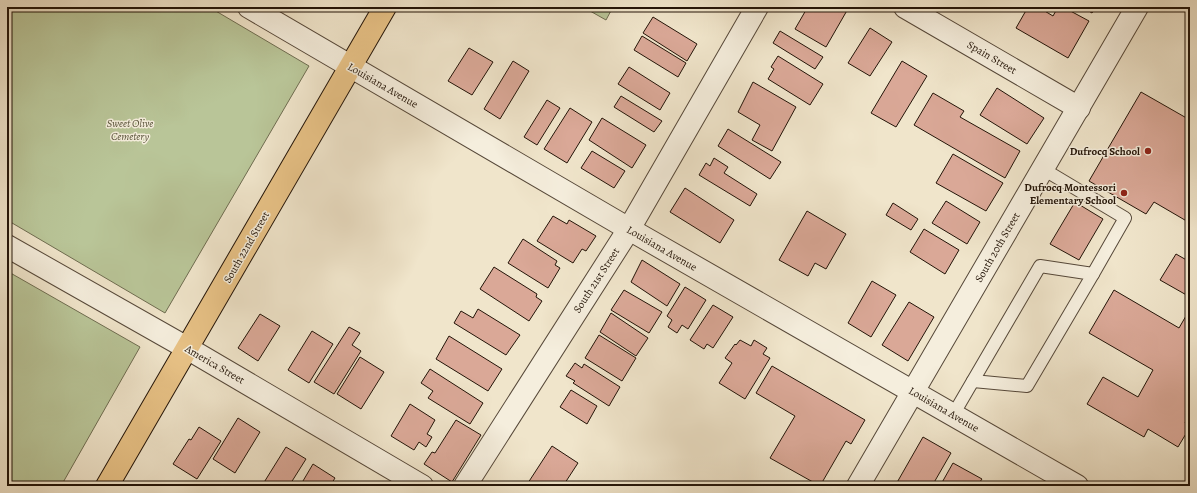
<svg xmlns="http://www.w3.org/2000/svg" width="1197" height="493" viewBox="0 0 1197 493" font-family="Alegreya,serif">
<rect width="100%" height="100%" fill="#f0e5cb"/>
<filter id="stains"><feTurbulence type="fractalNoise" baseFrequency=".005" numOctaves="4"/><feColorMatrix values="0 0 0 0 .2 0 0 0 0 .09 0 0 0 0 .02 0 0 0 .5 -.17"/></filter>
<radialGradient id="worn" r=".72"><stop offset=".6" stop-color="#630" stop-opacity="0"/><stop offset="1" stop-color="#630" stop-opacity=".3"/></radialGradient>
<g fill="#b9c598" stroke="#6e6c50">
<polygon points="7,7 209,7 309,66 165,313 7,220"/>
<polygon points="583,7 613,7 606,20"/>
<polygon points="7,271 140,347 61,486 7,486"/>
</g>
<g fill="#daa897" stroke="#231408">
<polygon points="802,7 849,7 826,47 795,29 806,10"/>
<polygon points="1028,7 1038,7 1053,16 1058,7 1063,7 1089,21 1068,58 1016,28"/>
<polygon points="1082,7 1096,7 1092,13"/>
<polygon points="653,17 697,44 687,61 643,33"/>
<polygon points="870,28 892,42 870,76 848,63"/>
<polygon points="780,31 823,57 815,69 773,43"/>
<polygon points="642,36 686,63 678,77 634,50"/>
<polygon points="469,48 493,62 472,95 448,81"/>
<polygon points="778,56 823,84 810,105 768,79 774,69 771,67"/>
<polygon points="513,61 529,71 500,119 484,109"/>
<polygon points="902,61 927,76 896,127 871,113"/>
<polygon points="629,67 670,93 660,110 618,84"/>
<polygon points="753,82 796,107 772,151 752,140 760,125 738,112"/>
<polygon points="997,88 1044,118 1027,144 980,115"/>
<polygon points="1141,92 1190,120 1190,223 1154,202 1146,214 1089,181"/>
<polygon points="933,93 964,111 960,117 1020,151 1005,178 914,125"/>
<polygon points="621,96 662,121 654,132 614,107"/>
<polygon points="547,100 560,108 537,145 524,137"/>
<polygon points="570,108 592,122 567,163 544,149"/>
<polygon points="602,118 646,145 632,168 589,140"/>
<polygon points="728,129 781,162 770,179 718,146"/>
<polygon points="592,151 625,171 614,188 581,168"/>
<polygon points="953,154 1003,183 986,211 936,183"/>
<polygon points="714,158 728,167 724,173 757,194 750,206 699,175 706,163 710,166"/>
<polygon points="685,188 734,220 720,243 670,212"/>
<polygon points="946,201 980,222 967,244 932,223"/>
<polygon points="1075,202 1103,219 1079,260 1050,244"/>
<polygon points="893,203 918,219 911,230 886,215"/>
<polygon points="807,211 846,234 826,269 815,263 808,276 779,260"/>
<polygon points="553,216 567,224 569,220 596,236 586,251 582,249 573,263 537,241"/>
<polygon points="924,229 959,250 945,274 910,252"/>
<polygon points="523,239 557,261 555,265 560,268 548,288 508,263"/>
<polygon points="1176,254 1190,262 1190,297 1160,280"/>
<polygon points="642,260 680,284 667,306 631,282"/>
<polygon points="494,267 537,294 536,297 542,301 529,321 480,289"/>
<polygon points="872,281 896,295 871,337 848,323"/>
<polygon points="685,287 706,300 688,329 682,325 677,333 668,327 672,320 667,316"/>
<polygon points="624,290 662,312 649,333 611,310"/>
<polygon points="1114,290 1179,328 1190,309 1190,414 1185,423 1190,427 1178,447 1148,429 1144,437 1087,404 1103,377 1138,397 1153,370 1089,333"/>
<polygon points="909,302 934,317 908,361 882,345"/>
<polygon points="713,305 733,317 713,348 707,344 704,349 690,340"/>
<polygon points="478,309 520,335 506,355 454,323 461,311 473,318"/>
<polygon points="611,313 648,338 636,356 600,332"/>
<polygon points="260,314 280,326 258,361 238,348"/>
<polygon points="349,327 360,333 352,345 361,351 334,394 314,382"/>
<polygon points="312,331 333,344 309,383 288,370"/>
<polygon points="599,335 636,358 622,381 585,358"/>
<polygon points="449,336 502,369 488,391 436,359"/>
<polygon points="740,340 751,346 754,340 767,348 763,354 770,358 745,399 719,383 732,363 725,358 735,344 736,345"/>
<polygon points="360,357 384,372 361,409 337,394"/>
<polygon points="575,363 582,368 584,364 620,387 609,406 573,383 575,381 566,376"/>
<polygon points="772,366 865,420 851,444 846,441 820,486 770,458 795,416 756,393"/>
<polygon points="430,369 483,403 470,424 428,398 433,391 421,383"/>
<polygon points="571,390 597,406 587,424 560,407"/>
<polygon points="410,404 435,420 427,434 432,437 426,447 419,442 414,450 391,436"/>
<polygon points="238,418 260,432 235,473 213,459"/>
<polygon points="456,420 481,435 452,482 424,464 432,452 435,453"/>
<polygon points="199,427 221,441 197,479 173,464 189,439 191,440"/>
<polygon points="923,437 951,453 932,486 895,486"/>
<polygon points="552,446 578,463 563,486 526,486"/>
<polygon points="286,447 306,459 289,486 266,486 263,484"/>
<polygon points="953,463 982,479 977,486 940,486"/>
<polygon points="313,464 335,478 330,486 300,486"/>
</g>
<g fill="none" stroke-linecap="round" stroke-linejoin="round">
<defs>
<g id="service">
<polyline points="973,381 1027,386 1093,274"/>
<polyline points="953,415 1040,266 1093,274 1125,218 1043,169"/>
</g>
<g id="minor">
<polyline points="249,7 629,229 1077,486"/>
<polyline points="905,7 1079,108"/>
<polyline points="7,246 187,348 422,486"/>
<polyline points="465,486 629,229 757,7"/>
<polyline points="858,486 1137,7"/>
</g>
<polyline id="primary" points="107,486 385,7"/>
</defs>
<use href="#service" stroke="#564839" stroke-width="14"/>
<use href="#minor" stroke="#564839" stroke-width="24"/>
<use href="#primary" stroke="#231408" stroke-width="24"/>
<use href="#service" stroke="#f5eedd" stroke-width="12"/>
<use href="#minor" stroke="#f5eedd" stroke-width="22"/>
<use href="#primary" stroke="#e8c286" stroke-width="22"/>
</g>
<g fill="#8f2418" stroke="#f5eedd" stroke-width="1.5">
<circle cx="1148" cy="151" r="4"/>
<circle cx="1124" cy="193" r="4"/>
</g>
<g text-anchor="middle" stroke-width="3" stroke-linejoin="round" paint-order="stroke">
<g font-size="11" fill="#231408" stroke="#f5eedd">
<text transform="translate(992 57) rotate(30)" y="4">Spain Street</text>
<text transform="translate(383 85) rotate(30)" y="4">Louisiana Avenue</text>
<text transform="translate(246 247) rotate(-60)" y="4">South 22nd Street</text>
<text transform="translate(997 247) rotate(-60)" y="4">South 20th Street</text>
<text transform="translate(662 248) rotate(30)" y="4">Louisiana Avenue</text>
<text transform="translate(596 280) rotate(-57)" y="4">South 21st Street</text>
<text transform="translate(215 364) rotate(30)" y="4">America Street</text>
<text transform="translate(944 409) rotate(30)" y="4">Louisiana Avenue</text>
</g>
<g font-size="11" font-style="italic" fill="#58523a" stroke="#f5eedd">
<text x="130" y="127">Sweet Olive<tspan x="130" dy="13">Cemetery</tspan></text>
</g>
<g font-size="11" font-weight="bold" fill="#231408" stroke="#f5eedd" text-anchor="end">
<text x="1140" y="155">Dufrocq School</text>
<text x="1116" y="191">Dufrocq Montessori<tspan x="1116" dy="13">Elementary School</tspan></text>
</g>
</g>
<rect width="1197" height="493" fill="none" stroke="#f0e5cb" stroke-width="24"/>
<rect x="8" y="8" width="1181" height="477" fill="none" stroke="#231408" stroke-width="2"/>
<rect x="12" y="12" width="1173" height="469" fill="none" stroke="#231408"/>
<rect width="100%" height="100%" filter="url(#stains)"/>
<rect width="100%" height="100%" fill="url(#worn)"/>
</svg>
